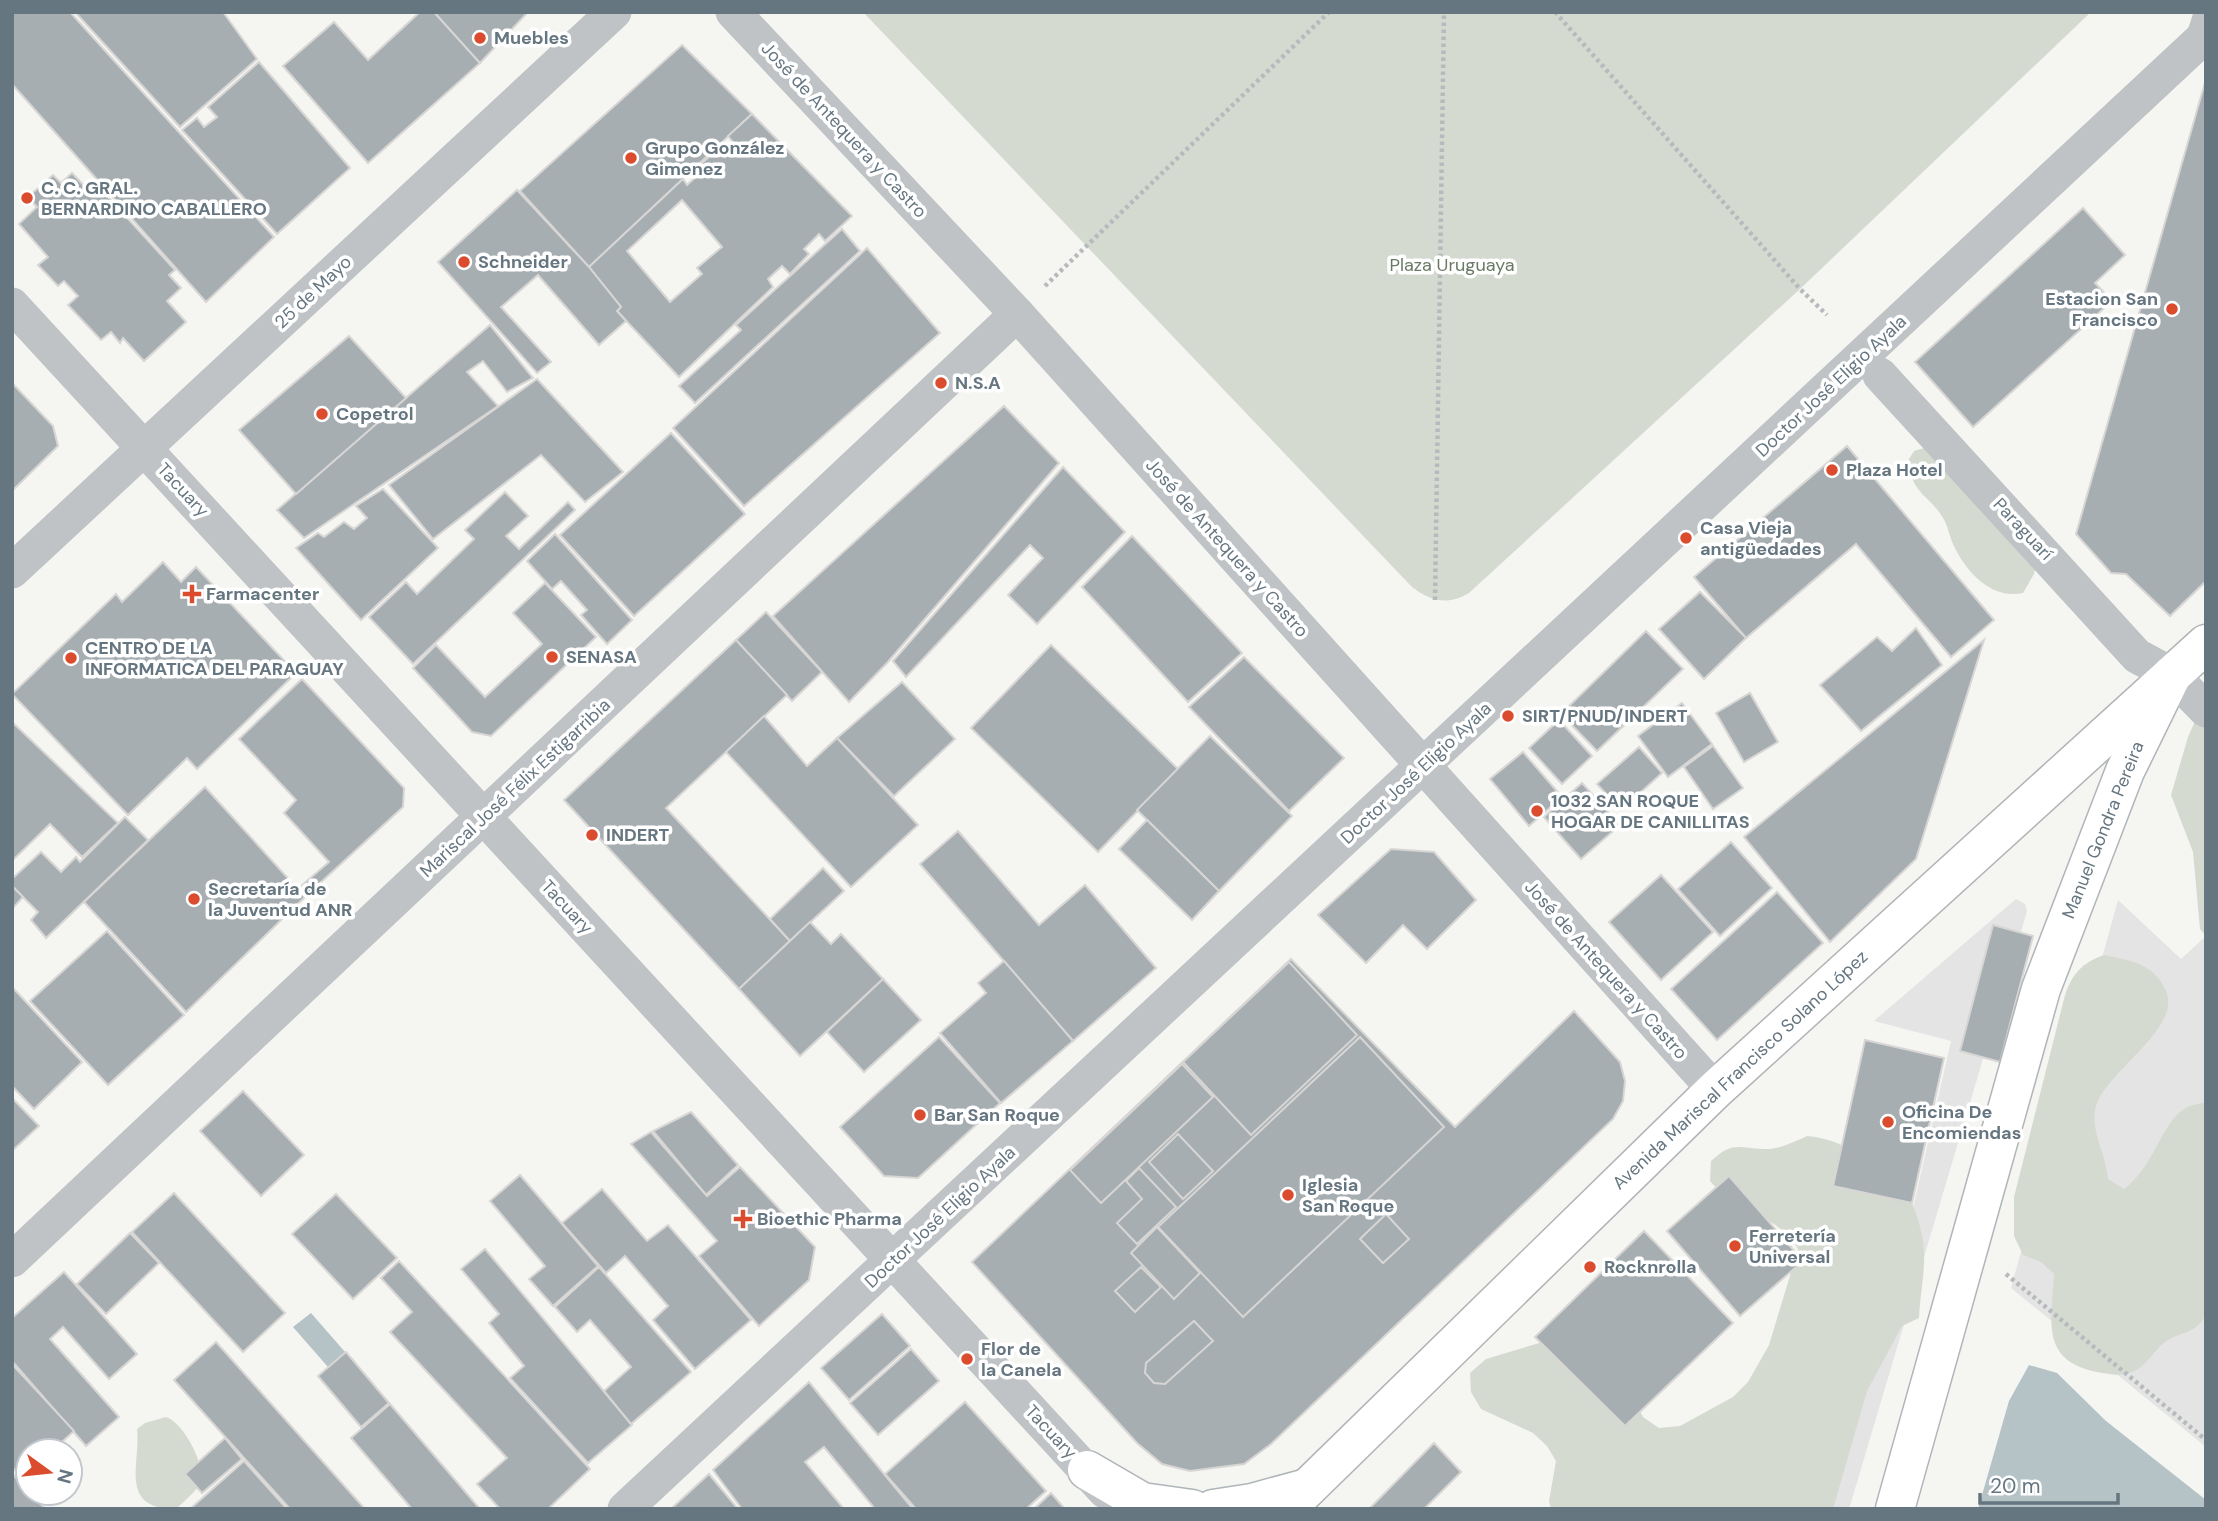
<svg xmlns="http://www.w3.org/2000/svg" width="2218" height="1521" viewBox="0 0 2218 1521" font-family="'DM Sans',sans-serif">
<rect width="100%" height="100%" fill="#f5f5f2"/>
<g fill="#e3e4e3">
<polygon points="2016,899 2025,904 2027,911 1849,1509 1758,1509 1902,1257 1951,1041 1874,1021"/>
<polygon points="2118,900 2181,959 2206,936 2206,1447 2011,1288"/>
</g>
<g fill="#d5dad1">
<path d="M863 12H2091L1800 289 1469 593C1447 606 1431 601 1412 587Z"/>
<path d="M1924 448 2040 546 2034 574 2023 593C1991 600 1965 571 1953 544 1949 535 1948 526 1943 518 1929 494 1910 494 1909 459L1914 451Z"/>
<polygon points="2206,712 2206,936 2200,929 2193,852 2171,795 2188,737 2196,719"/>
<path d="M2104 955C2131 961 2154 963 2166 991 2182 1029 2106 1071 2096 1106 2089 1129 2106 1153 2108 1179L2124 1189C2154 1167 2161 1124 2184 1109 2190 1105 2199 1104 2206 1102V1313C2199 1334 2180 1331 2165 1342 2155 1349 2149 1362 2138 1369 2124 1377 2112 1375 2097 1372 2039 1360 2052 1321 2054 1274L2041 1262 2023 1255 2014 1236V1197L2065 995C2073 973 2082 963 2104 955Z"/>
<path d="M1807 1136C1853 1140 1875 1169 1904 1200L1912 1203C1932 1253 1922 1269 1919 1318L1902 1326 1867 1391 1833 1509H1551L1549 1501 1556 1461 1547 1446 1533 1433 1481 1409 1471 1392 1470 1373 1486 1359 1546 1341 1623 1379 1643 1417 1659 1428 1680 1426 1733 1397 1748 1382 1769 1345 1798 1249C1779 1215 1735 1211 1710 1181L1711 1161C1733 1141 1737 1148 1764 1149 1778 1150 1794 1142 1807 1136Z"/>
<path d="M166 1417C183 1422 207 1466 200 1483 195 1493 184 1501 176 1509 118 1509 141 1464 137 1429L145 1423Z"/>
</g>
<g fill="#b5c2c6">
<polygon points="311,1313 345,1352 328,1367 293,1327"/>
<polygon points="2029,1365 2057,1373 2106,1421 2206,1500 2206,1509 1978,1509 2009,1401"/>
</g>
<g fill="#a6aeb2" stroke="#d7d6d4" stroke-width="2" fill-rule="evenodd">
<polygon points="12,12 70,12 274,237 206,302 12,84"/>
<polygon points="75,12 223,12 257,59 180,127"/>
<polygon points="420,12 434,12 480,63 368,163 283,66 334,22 368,60"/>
<polygon points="434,12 528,12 480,63"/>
<polygon points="682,45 752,114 589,267 520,191"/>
<polygon points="259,62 350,168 277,234 182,130 197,118 204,127 217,117 208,107"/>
<polygon points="2206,79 2206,581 2170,616 2126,574 2111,573 2076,534"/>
<path d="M752 114 852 216 825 241 819 234 804 249 809 254 790 274 782 266 768 279 773 287 679 377 617 311 621 307 589 267 683 179 687 185 697 176 693 172 717 149 725 157 736 146 728 136ZM682 200 722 247 697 268 702 274 670 302 627 251Z"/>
<polygon points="72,173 89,191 97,185 175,270 169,275 181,288 167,301 186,322 144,361 123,338 120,343 111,332 101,340 68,305 78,296 64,281 58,286 38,265 48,257 19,224 37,207 28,197 53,175 61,183"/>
<polygon points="517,190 589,267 621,307 617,311 626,321 599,345 538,275 501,307 551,362 537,373 438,262"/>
<polygon points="2083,208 2125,255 2095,283 2112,301 1973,427 1915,362"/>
<polygon points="842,229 860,251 695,403 679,386 741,330 736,325"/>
<polygon points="867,248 940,333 744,506 673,428"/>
<polygon points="490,325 533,378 507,392 483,361 467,372 498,406 304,538 277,510"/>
<polygon points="349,336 406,398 296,494 239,430"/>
<polygon points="537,379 623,472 585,502 541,455 433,539 389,485"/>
<polygon points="12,383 53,426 58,446 12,491"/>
<polygon points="1004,406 1059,463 887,663 849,702 773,616"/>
<polygon points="671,433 745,514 634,616 560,535"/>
<polygon points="1847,446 1994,620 1951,657 1856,544 1746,638 1694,577"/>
<polygon points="1063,467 1125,532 1037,624 1008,595 1043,558 1030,545 906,677 893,661"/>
<polygon points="383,489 438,548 361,620 296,548 318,533 324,537 344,522 354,529 367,518 356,506"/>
<polygon points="505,492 528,516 506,536 519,549 568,502 575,510 413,664 369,617 406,582 417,594 474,539 465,530"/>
<polygon points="555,534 632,620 607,644 581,615 587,610 561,581 552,589 527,561"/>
<polygon points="1132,536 1242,653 1188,702 1082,587"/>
<polygon points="163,562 181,582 196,567 296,673 197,769 187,758 128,815 12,694 116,594 122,602"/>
<polygon points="545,583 596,637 491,736 472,732 413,668 436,645 485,697 542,644 513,613"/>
<polygon points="1700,592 1746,638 1704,679 1659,629"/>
<polygon points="766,612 822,672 792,701 736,640"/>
<polygon points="1916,628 1942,665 1861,731 1820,685 1877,637 1892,651"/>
<polygon points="1646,631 1683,669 1597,751 1561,714"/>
<polygon points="736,640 787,695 666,808 790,941 739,989 564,800"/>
<polygon points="1984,640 1916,859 1830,942 1744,837"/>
<polygon points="1051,645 1178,769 1098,852 971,728"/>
<polygon points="1244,657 1344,758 1289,811 1189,707"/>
<polygon points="302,679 404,788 403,807 308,894 301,886 329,862 284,813 296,800 239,739"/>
<polygon points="902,682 955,739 894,796 837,738"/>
<polygon points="1750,693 1778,742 1744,762 1716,713"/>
<polygon points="1682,703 1712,744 1668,777 1638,736"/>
<polygon points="764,716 807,766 837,738 918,825 851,887 726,752"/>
<polygon points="1559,720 1592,756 1562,784 1529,748"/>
<polygon points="12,722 118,823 82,857 50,824 12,861"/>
<polygon points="1210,736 1292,816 1219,891 1137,810"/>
<polygon points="1713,746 1743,788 1713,809 1684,767"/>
<polygon points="1639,747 1662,773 1621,810 1597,784"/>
<polygon points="1523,752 1562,797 1529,826 1490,779"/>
<polygon points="1582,783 1620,825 1581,859 1544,817"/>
<polygon points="205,787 305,897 186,1012 84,902"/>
<polygon points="125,817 148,840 46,938 31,920 38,912 12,886 12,879 41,852 61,872 76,857 80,862"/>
<polygon points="1147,820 1219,891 1192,920 1119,849"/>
<polygon points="958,831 1039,925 1085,885 1156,968 1073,1041 920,864"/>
<polygon points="1731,842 1772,888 1720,936 1678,889"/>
<polygon points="1391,849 1434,852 1476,900 1427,949 1403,925 1366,963 1318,915"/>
<polygon points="823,868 844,891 790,941 770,919"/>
<polygon points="1661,875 1713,932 1661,980 1609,922"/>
<polygon points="12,886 23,897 12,909"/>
<polygon points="1777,892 1823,943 1717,1040 1671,989"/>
<polygon points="810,922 831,944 841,934 883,979 800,1056 739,989"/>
<polygon points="1993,925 2033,936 2000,1062 1960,1051"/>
<polygon points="107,931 184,1015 108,1085 30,1001"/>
<polygon points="1291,959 1455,1127 1574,1011 1620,1062 1625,1081 1623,1101 1613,1119 1271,1444 1244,1464 1190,1471 1162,1464 1137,1443 972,1262"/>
<polygon points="1004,961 1073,1041 1001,1103 940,1033 986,993 978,983"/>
<polygon points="1289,962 1357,1035 1251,1135 1183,1062"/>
<polygon points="883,979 921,1020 864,1072 827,1032"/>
<polygon points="12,987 82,1062 34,1109 12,1086"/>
<polygon points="939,1037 1000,1103 918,1178 884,1176 840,1127"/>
<polygon points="1360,1037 1444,1127 1243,1317 1158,1227"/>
<polygon points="1865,1040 1944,1058 1912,1203 1833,1186"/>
<polygon points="1182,1064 1213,1097 1101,1203 1070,1170"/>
<polygon points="243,1091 304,1155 261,1196 200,1131"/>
<polygon points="12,1098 39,1126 13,1150 12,1149"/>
<polygon points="691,1112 738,1165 706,1195 653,1131"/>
<polygon points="651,1132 707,1196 740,1167 815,1247 809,1280 759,1326 699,1256 717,1241 631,1144"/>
<polygon points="1178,1134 1213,1171 1183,1199 1149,1162"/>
<polygon points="1139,1168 1176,1207 1137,1244 1117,1223 1142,1199 1126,1181"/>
<polygon points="520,1175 598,1266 553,1306 529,1279 545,1266 490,1201"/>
<polygon points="1729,1176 1803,1261 1740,1316 1667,1231"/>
<polygon points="602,1189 647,1241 668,1225 751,1320 695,1369 653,1320 668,1306 625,1256 606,1273 562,1223"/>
<polygon points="174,1193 285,1313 243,1352 132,1232"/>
<polygon points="336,1194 397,1258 353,1299 292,1234"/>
<polygon points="1386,1214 1409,1239 1383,1263 1360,1239"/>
<polygon points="1157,1227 1200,1273 1174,1299 1131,1253"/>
<polygon points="1644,1231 1733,1323 1625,1426 1535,1337"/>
<polygon points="130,1233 159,1263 106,1314 77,1284"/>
<polygon points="485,1249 632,1425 588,1463 510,1378 524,1366 489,1323 499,1314 461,1269"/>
<polygon points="399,1261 590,1469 548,1509 500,1509 477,1484 507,1458 390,1332 412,1312 381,1278"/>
<polygon points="599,1267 691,1372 631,1424 604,1391 631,1367 590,1320 577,1332 555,1307"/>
<polygon points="1141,1267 1161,1287 1135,1312 1115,1291"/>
<polygon points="64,1272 137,1354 109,1379 63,1327 50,1339 119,1417 86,1446 12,1361 12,1318"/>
<polygon points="882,1314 910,1346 849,1400 821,1368"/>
<polygon points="1194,1321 1213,1341 1165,1384 1154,1383 1145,1373 1146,1363"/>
<polygon points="216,1342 365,1509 290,1509 174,1380"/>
<polygon points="911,1349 939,1381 878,1435 850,1403"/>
<polygon points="346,1352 389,1403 361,1427 318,1376"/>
<polygon points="12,1364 74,1431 52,1451 28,1451 28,1473 23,1478 12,1467"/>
<polygon points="809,1382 842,1423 913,1509 875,1509 824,1447 805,1462 844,1509 742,1509 713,1470"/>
<polygon points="965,1402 1046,1491 1026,1509 916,1509 885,1474"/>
<polygon points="390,1404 480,1509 412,1509 351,1438"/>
<polygon points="225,1438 242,1459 202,1493 185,1474"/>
<polygon points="1434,1443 1461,1472 1424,1509 1369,1509"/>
<polygon points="244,1461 287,1509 190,1509"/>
<polygon points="12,1473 28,1493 46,1509 12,1509"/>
<polygon points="709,1474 738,1509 672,1509 672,1508"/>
<polygon points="1051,1493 1065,1509 1034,1509"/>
</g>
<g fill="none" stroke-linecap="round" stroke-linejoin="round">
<defs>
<g id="secondary">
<polyline points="1087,1470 1142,1502 1192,1509"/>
<polyline points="1213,1509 1252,1503 1307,1488"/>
<polyline points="1895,1509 2041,989 2125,771 2172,675"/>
</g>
<polyline id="highway" points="1286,1509 1715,1090 2206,644"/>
</defs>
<use href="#secondary" stroke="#afb5b9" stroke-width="41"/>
<use href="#highway" stroke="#b0b4b7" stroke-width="41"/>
<g stroke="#b7babc" stroke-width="4.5" stroke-dasharray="3.5 3.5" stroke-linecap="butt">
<polyline points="1555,12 1800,289 1827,315"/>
<polyline points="1045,286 1329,12"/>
<polyline points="1435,600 1444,12"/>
<polyline points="2006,1274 2206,1440"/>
</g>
<polyline stroke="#bfc3c6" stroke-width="18" points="2194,40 2203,12"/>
<g stroke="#bfc3c6" stroke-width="35">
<polyline points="733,12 1017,314 1715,1090"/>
<polyline points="12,305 1105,1491"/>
<polyline points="1880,375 2137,656 2172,675 2206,710"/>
<polyline points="12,571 614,12"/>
<polyline points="12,1260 1017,314"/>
<polyline points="625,1509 2206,35"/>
</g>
<use href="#secondary" stroke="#fff" stroke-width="38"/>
<use href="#highway" stroke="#fff" stroke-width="38"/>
</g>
<g fill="#da4c2d" stroke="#fff" stroke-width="2.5">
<circle cx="480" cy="38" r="7"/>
<circle cx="631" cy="158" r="7"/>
<circle cx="27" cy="198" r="7"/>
<circle cx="464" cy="262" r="7"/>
<circle cx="2172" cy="309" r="7"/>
<circle cx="941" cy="383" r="7"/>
<circle cx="322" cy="414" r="7"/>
<circle cx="1832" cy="470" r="7"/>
<circle cx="1686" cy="538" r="7"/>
<path d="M188.5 583.5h7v7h7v7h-7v7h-7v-7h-7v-7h7z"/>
<circle cx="552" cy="657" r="7"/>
<circle cx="71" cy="658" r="7"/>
<circle cx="1508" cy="716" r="7"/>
<circle cx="1537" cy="811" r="7"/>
<circle cx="592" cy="835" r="7"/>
<circle cx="194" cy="899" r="7"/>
<circle cx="920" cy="1115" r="7"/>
<circle cx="1888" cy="1122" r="7"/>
<circle cx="1288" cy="1195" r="7"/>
<path d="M739.5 1208.5h7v7h7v7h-7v7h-7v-7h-7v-7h7z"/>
<circle cx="1735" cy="1246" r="7"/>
<circle cx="1590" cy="1267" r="7"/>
<circle cx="967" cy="1359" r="7"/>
</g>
<g text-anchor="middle" stroke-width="7" stroke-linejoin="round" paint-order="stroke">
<g font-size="18" font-weight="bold" fill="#667681" stroke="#fff" text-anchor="start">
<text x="494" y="44">Muebles</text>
<text x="645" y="154">Grupo González<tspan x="645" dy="21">Gimenez</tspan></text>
<text x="41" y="194">C. C. GRAL.<tspan x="41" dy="21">BERNARDINO CABALLERO</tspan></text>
<text x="478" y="268">Schneider</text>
<text x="2158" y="305" text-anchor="end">Estacion San<tspan x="2158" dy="21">Francisco</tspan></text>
<text x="955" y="389">N.S.A</text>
<text x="336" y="420">Copetrol</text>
<text x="1846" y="476">Plaza Hotel</text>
<text x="1700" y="534">Casa Vieja<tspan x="1700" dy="21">antigüedades</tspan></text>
<text x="206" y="600">Farmacenter</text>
<text x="85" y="654">CENTRO DE LA<tspan x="85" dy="21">INFORMATICA DEL PARAGUAY</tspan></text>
<text x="566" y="663">SENASA</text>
<text x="1522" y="722">SIRT/PNUD/INDERT</text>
<text x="1551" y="807">1032 SAN ROQUE<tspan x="1551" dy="21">HOGAR DE CANILLITAS</tspan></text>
<text x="606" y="841">INDERT</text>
<text x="208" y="895">Secretaría de<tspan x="208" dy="21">la Juventud ANR</tspan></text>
<text x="1902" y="1118">Oficina De<tspan x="1902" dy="21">Encomiendas</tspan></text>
<text x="934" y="1121">Bar San Roque</text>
<text x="1302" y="1191">Iglesia<tspan x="1302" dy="21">San Roque</tspan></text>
<text x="757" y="1225">Bioethic Pharma</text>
<text x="1749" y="1242">Ferretería<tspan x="1749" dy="21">Universal</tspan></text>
<text x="1604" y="1273">Rocknrolla</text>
<text x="981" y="1355">Flor de<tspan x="981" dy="21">la Canela</tspan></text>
</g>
<g font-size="18" fill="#667681" stroke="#fff">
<text transform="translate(844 130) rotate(47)" y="6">José de Antequera y Castro</text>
<text transform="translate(313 292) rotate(-43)" y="6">25 de Mayo</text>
<text transform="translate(1831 386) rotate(-43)" y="6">Doctor José Eligio Ayala</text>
<text transform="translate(183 490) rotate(47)" y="6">Tacuary</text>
<text transform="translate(2023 529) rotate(47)" y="6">Paraguarí</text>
<text transform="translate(1227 548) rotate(48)" y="6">José de Antequera y Castro</text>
<text transform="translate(1416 773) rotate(-43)" y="6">Doctor José Eligio Ayala</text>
<text transform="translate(515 788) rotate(-43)" y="6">Mariscal José Félix Estigarribia</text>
<text transform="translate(2103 830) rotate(-68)" y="6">Manuel Gondra Pereira</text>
<text transform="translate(567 907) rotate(47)" y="6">Tacuary</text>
<text transform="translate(1606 970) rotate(48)" y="6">José de Antequera y Castro</text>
<text transform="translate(1740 1070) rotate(-43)" y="6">Avenida Mariscal Francisco Solano López</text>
<text transform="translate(940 1217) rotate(-43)" y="6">Doctor José Eligio Ayala</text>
<text transform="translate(1051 1432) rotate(47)" y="6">Tacuary</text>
</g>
<g font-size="18" fill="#697964" stroke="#fff">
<text x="1452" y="271">Plaza Uruguaya</text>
</g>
</g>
<rect width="2218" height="1521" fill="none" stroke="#667681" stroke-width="28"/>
<g transform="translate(49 1472) rotate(105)"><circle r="33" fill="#ffffff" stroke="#c2c8cd" stroke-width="2"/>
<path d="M0-5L12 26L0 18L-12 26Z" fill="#da4c2d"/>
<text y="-10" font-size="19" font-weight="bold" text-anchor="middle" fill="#667681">N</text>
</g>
<path d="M1980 1493v10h138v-10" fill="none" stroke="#667681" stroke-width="3.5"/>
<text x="1990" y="1493" font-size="21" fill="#667681" stroke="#ffffff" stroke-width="5" paint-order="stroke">20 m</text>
</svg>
